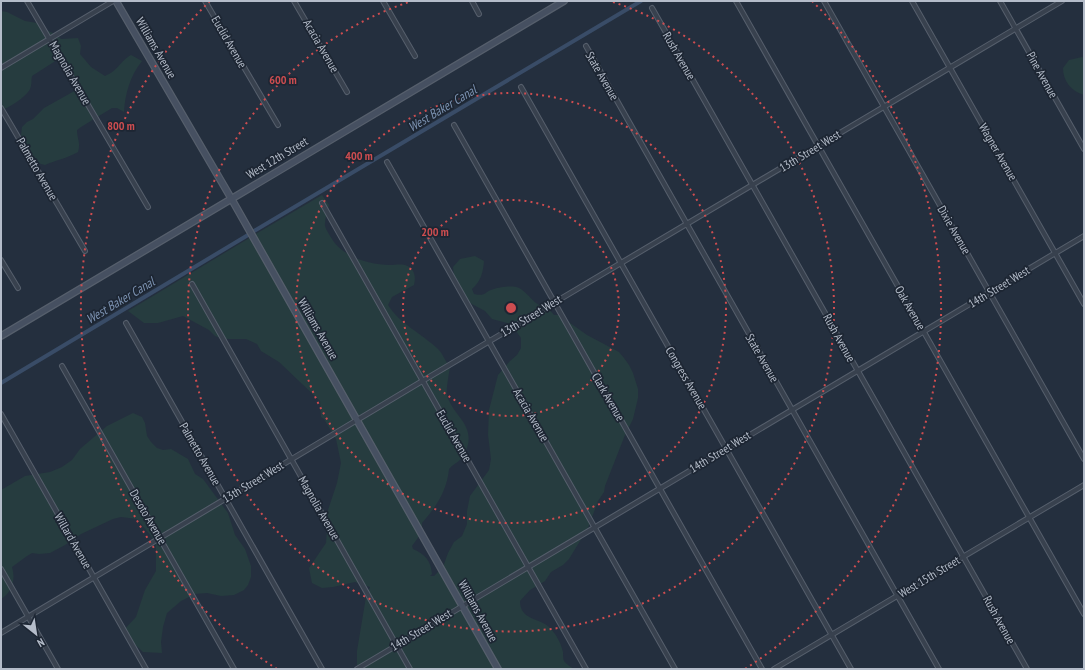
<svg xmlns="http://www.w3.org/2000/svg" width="1085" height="670" viewBox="0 0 1085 670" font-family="'PT Sans Narrow',sans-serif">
<rect width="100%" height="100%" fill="#242f3e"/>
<g fill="#263c3f">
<path d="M1 11 7 12 25 21 37 23 42 28 55 34 61 39 78 38 81 46 80 54 91 67 105 76C119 70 119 62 131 55L142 61C130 76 125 94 124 112L117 108H112L81 127 77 130C77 139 81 143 78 152 68 158 56 160 45 165L37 163 31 155 21 135 22 127 27 122 33 119 44 108 78 89 60 58 32 76C31 81 32 85 30 89 27 96 8 109 1 110Z"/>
<path d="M1082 57 1084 58V95C1071 91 1063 81 1063 68L1069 60Z"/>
<path d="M322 195 329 205C328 211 325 217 325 223 324 228 330 235 332 239 343 257 370 265 390 265 394 265 400 264 405 265 415 268 416 277 414 285L392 297 388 305C400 324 421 333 438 349 443 354 445 361 450 367 449 374 446 388 447 395 452 415 475 424 467 448 465 452 464 456 461 459 457 463 452 465 449 469 447 491 436 507 422 523V530L254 235Z"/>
<path d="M251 237 420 535 412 546 413 549C425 554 431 561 432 574L430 576H434L440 570 496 669H357V651L366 597 370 587 355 582 333 587 322 588 312 583 309 568 326 543 327 529 326 516 337 483 341 463 336 439 324 419 321 417 320 401 279 362 261 351 257 344 246 339H229L220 338 215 336 209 330 183 316 158 323H144L128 311Z"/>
<path d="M475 256 484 261C483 273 481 281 472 289L474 294C486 297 485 291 494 289 500 287 513 285 519 288 525 291 530 298 536 303 542 308 548 307 554 315H559L587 335 619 352 624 358 629 365 633 373 638 389V398L633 419 625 435 605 486 604 492 598 501 588 528 569 559 563 565 551 572 545 581 530 590 520 601C520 621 540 617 550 628 556 634 561 643 563 652 563 655 563 659 564 661 566 664 571 667 574 669H500L443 567 448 553 454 542 462 536 467 524V511L470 496 489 470 491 459 488 435 489 410 498 375 510 361 517 355 521 348V338L511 324 492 319 485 311 470 303 460 293 454 278 453 267 460 259Z"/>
<path d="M133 413 142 417 145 423 147 436 151 442 157 448 163 450 171 449 188 459 195 474 203 479 228 513 235 535 245 549 251 566V577L248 585 244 590 234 595 221 596 207 593 195 594 181 601 167 613 163 627 161 642 162 653 143 652 122 632 136 617 145 590 156 571V545L151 536 137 519 121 517 113 519 81 534 65 545 50 553 39 554 32 553 27 556 12 567C16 580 12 592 1 599V490L25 476 50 472 62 467 72 460 80 449 107 426Z"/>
</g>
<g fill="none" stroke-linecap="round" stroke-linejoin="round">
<g stroke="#394c67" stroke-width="4">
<polyline points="254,231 641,1"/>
<polyline points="1,383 248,235"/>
</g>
<defs>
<g id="street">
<polyline points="27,1 148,207"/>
<polyline points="205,1 278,125"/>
<polyline points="294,1 347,92"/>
<polyline points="383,1 415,56"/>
<polyline points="472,1 479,14"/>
<polyline points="736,1 1084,614"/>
<polyline points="824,1 1084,459"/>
<polyline points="912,1 1084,304"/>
<polyline points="1000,1 1084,149"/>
<polyline points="652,8 1027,669"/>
<polyline points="586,46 939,669"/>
<polyline points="1,68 113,1"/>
<polyline points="521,87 851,669"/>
<polyline points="1,108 85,251"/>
<polyline points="454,125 762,669"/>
<polyline points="387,162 675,669"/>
<polyline points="322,203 586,669"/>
<polyline points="1,260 18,288"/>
<polyline points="192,284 410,669"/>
<polyline points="126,323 322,669"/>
<polyline points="62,366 234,669"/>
<polyline points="1,414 146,669"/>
<polyline points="1,569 58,669"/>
<polyline points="1,633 419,383 1062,1"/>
<polyline points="357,669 1084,236"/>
<polyline points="774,669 1084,485"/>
</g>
<g id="secondary">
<polyline points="116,1 231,198 498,669"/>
<polyline points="1,336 564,1"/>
</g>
</defs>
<use href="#street" stroke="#565f6c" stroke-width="6"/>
<use href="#secondary" stroke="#565f6c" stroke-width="8"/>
<use href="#street" stroke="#38414e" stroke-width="4"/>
<use href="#secondary" stroke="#465061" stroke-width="5.5"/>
</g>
<g fill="none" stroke="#ce4d50" stroke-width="2" stroke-dasharray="2 4">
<circle cx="511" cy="308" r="108"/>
<circle cx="511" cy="308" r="215"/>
<path d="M613 2A323 323 0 1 1 409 2"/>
<path d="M277 669A430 430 0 0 1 210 1M812 1A430 430 0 0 1 745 669"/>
</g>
<g text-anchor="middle" stroke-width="3.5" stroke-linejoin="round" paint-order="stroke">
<g font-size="12" fill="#b4bcc9" stroke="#1d2633">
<text transform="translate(229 42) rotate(60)" y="4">Euclid Avenue</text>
<text transform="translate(321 46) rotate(60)" y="4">Acacia Avenue</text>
<text transform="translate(156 48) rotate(60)" y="4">Williams Avenue</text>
<text transform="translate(679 56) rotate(60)" y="4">Rush Avenue</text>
<text transform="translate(70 73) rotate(60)" y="4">Magnolia Avenue</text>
<text transform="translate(1042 75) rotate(61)" y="4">Pine Avenue</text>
<text transform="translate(602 76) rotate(60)" y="4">State Avenue</text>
<text transform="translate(810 151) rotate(-31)" y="4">13th Street West</text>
<text transform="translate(998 152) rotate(60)" y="4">Wagner Avenue</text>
<text transform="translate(277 158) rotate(-31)" y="4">West 12th Street</text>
<text transform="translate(37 169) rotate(60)" y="4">Palmetto Avenue</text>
<text transform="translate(954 230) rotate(60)" y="4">Dixie Avenue</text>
<text transform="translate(999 287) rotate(-31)" y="4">14th Street West</text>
<text transform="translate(910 308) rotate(60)" y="4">Oak Avenue</text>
<text transform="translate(531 316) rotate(-31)" y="4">13th Street West</text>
<text transform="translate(318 329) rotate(60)" y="4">Williams Avenue</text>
<text transform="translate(839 338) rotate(61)" y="4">Rush Avenue</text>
<text transform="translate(762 358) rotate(60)" y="4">State Avenue</text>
<text transform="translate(686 378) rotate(60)" y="4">Congress Avenue</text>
<text transform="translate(608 397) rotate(60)" y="4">Clark Avenue</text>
<text transform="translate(531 415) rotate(60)" y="4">Acacia Avenue</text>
<text transform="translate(454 436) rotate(60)" y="4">Euclid Avenue</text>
<text transform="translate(720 452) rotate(-31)" y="4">14th Street West</text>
<text transform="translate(200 454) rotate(60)" y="4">Palmetto Avenue</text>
<text transform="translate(253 482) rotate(-31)" y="4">13th Street West</text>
<text transform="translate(319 508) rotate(60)" y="4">Magnolia Avenue</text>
<text transform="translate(148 517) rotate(60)" y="4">Desoto Avenue</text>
<text transform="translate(73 541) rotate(60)" y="4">Willard Avenue</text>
<text transform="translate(929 577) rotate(-31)" y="4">West 15th Street</text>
<text transform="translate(478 611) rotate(61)" y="4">Williams Avenue</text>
<text transform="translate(999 620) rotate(61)" y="4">Rush Avenue</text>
<text transform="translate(421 630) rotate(-31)" y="4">14th Street West</text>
</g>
<g font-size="13" font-style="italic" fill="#7c92b1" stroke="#1d2633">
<text transform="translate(442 108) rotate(-31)" y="5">West Baker Canal</text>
<text transform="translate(120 300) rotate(-31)" y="5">West Baker Canal</text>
</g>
</g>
<circle cx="511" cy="308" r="6" fill="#ce4d50" stroke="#1d2633" stroke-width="2"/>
<g font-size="12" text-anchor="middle" font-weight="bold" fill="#ce4d50" stroke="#1d2633" stroke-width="3.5" stroke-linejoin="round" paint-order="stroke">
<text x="283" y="84">600 m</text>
<text x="121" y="130">800 m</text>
<text x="359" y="160">400 m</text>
<text x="435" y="236">200 m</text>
</g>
<rect width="1085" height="670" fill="none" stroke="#b4bcc9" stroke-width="4"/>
<g transform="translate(36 634) rotate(150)" stroke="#1d2633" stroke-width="3" paint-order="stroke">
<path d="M0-3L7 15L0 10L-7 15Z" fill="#b4bcc9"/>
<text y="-6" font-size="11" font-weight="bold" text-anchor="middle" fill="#b4bcc9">N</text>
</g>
</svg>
